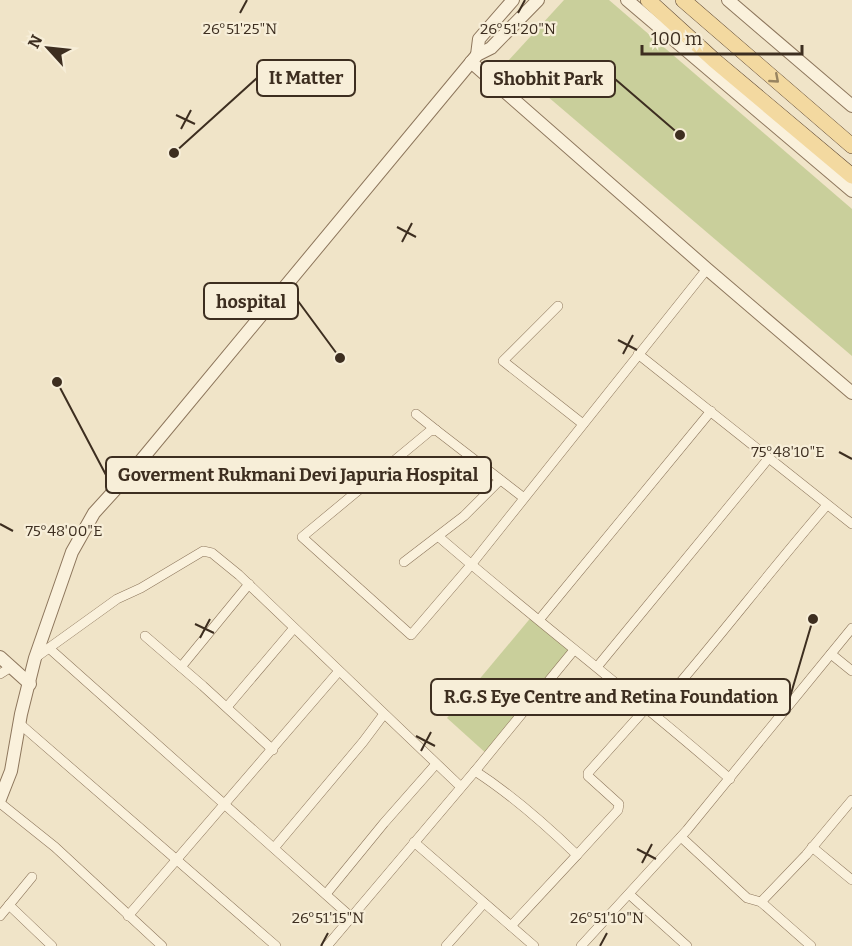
<svg xmlns="http://www.w3.org/2000/svg" width="852" height="946" viewBox="0 0 852 946" font-family="Bitter,serif">
<rect width="100%" height="100%" fill="#f0e4c8"/>
<g fill="#c9cf9b">
<polygon points="564,0 609,0 852,209 852,356 507,62"/>
<polygon points="533,615 574,650 488,755 447,718"/>
</g>
<g fill="none" stroke-linecap="round" stroke-linejoin="round">
<defs>
<g id="minor">
<polyline points="558,306 503,361 583,424"/>
<polyline points="638,354 852,524"/>
<polyline points="416,414 436,430"/>
<polyline points="524,498 436,430 430,431 302,537 411,635 471,565 707,269"/>
<path d="M439 537C534 619 635 696 730 779"/>
<polyline points="404,562 464,516 500,480"/>
<polyline points="539,620 711,411"/>
<polyline points="145,636 203,686 273,750"/>
<polyline points="50,649 351,917"/>
<polyline points="831,654 852,671"/>
<polyline points="35,658 117,599 141,588 203,551 212,553 239,575 461,787"/>
<polyline points="181,667 249,584"/>
<polyline points="597,667 768,459"/>
<polyline points="0,674 11,667"/>
<polyline points="227,707 294,628"/>
<path d="M654 713C714 645 768 573 827 505"/>
<polyline points="20,724 276,946"/>
<path d="M475 771C512 795 546 825 577 855L511 926"/>
<polyline points="0,803 55,847 162,946"/>
<polyline points="681,837 747,898 761,902 811,946"/>
<polyline points="414,842 534,946"/>
<polyline points="812,847 852,880"/>
<polyline points="274,848 363,742 384,714"/>
<polyline points="577,855 618,810 619,804 588,776 588,773 647,707"/>
<polyline points="326,894 384,823 436,764"/>
<polyline points="629,894 687,946"/>
<polyline points="761,902 806,855 852,800"/>
<polyline points="9,905 52,946"/>
<polyline points="0,916 32,877"/>
<polyline points="128,916 339,671"/>
<polyline points="327,946 475,771 574,650"/>
<polyline points="446,946 484,903"/>
<polyline points="581,946 687,830 852,628"/>
</g>
<g id="tertiary">
<polyline points="627,0 852,191"/>
<polyline points="728,0 852,106"/>
<polyline points="477,55 479,39 513,0"/>
<polyline points="471,62 707,269 852,393"/>
<polyline points="0,657 30,684"/>
<polyline points="0,799 11,771 21,714 35,658 72,552 94,513 133,470 477,55 491,48 538,0"/>
</g>
<g id="primary">
<polyline points="648,0 714,60 852,176"/>
<polyline points="683,0 852,146"/>
</g>
</defs>
<use href="#minor" stroke="#8d765c" stroke-width="10"/>
<use href="#tertiary" stroke="#8d765c" stroke-width="14"/>
<use href="#primary" stroke="#5b4430" stroke-width="16"/>
<use href="#minor" stroke="#faf1dc" stroke-width="9"/>
<use href="#tertiary" stroke="#faf1dc" stroke-width="12"/>
<use href="#primary" stroke="#f3d9a0" stroke-width="15"/>
</g>
<defs><path id="oneway-chevron" d="M-2-3.5L2.5 0L-2 3.5" fill="none" stroke-width="1.6" stroke-linecap="round" stroke-linejoin="round" transform="scale(1.5)"/></defs>
<use stroke="#988460" href="#oneway-chevron" transform="translate(775 79) rotate(41)"/>
<path fill="none" stroke="#3d2e20" stroke-width="2" d="M240 13 247 0M518 13 525 0M176 115 195 124M181 129 191 110M397 227 416 237M402 242 412 223M618 340 637 350M623 354 633 335M839 452 852 459M0 524 13 531M195 624 214 633M200 638 210 619M416 736 435 746M421 751 431 732M637 849 656 859M642 863 652 844M321 946 328 933M600 946 607 933"/>
<g font-size="15" text-anchor="middle" fill="#3d2e20" stroke="#f7eed8" stroke-width="4.5" stroke-linejoin="round" paint-order="stroke">
<text x="240" y="34">26°51'25"N</text>
<text x="518" y="34">26°51'20"N</text>
<text x="788" y="457">75°48'10"E</text>
<text x="64" y="536">75°48'00"E</text>
<text x="328" y="923">26°51'15"N</text>
<text x="607" y="923">26°51'10"N</text>
</g>
<path fill="none" stroke="#3d2e20" stroke-width="2" d="M174 153L257 78M680 135L615 79M340 358L298 301M57 382L106 475M813 619L790 697"/>
<g fill="#3d2e20" stroke="#f7eed8" stroke-width="2">
<circle cx="174" cy="153" r="6"/>
<circle cx="680" cy="135" r="6"/>
<circle cx="340" cy="358" r="6"/>
<circle cx="57" cy="382" r="6"/>
<circle cx="813" cy="619" r="6"/>
</g>
<g fill="#f7eed8" stroke="#3d2e20" stroke-width="2">
<rect x="257" y="60" width="98" height="36" rx="6"/>
<rect x="481" y="61" width="134" height="36" rx="6"/>
<rect x="204" y="283" width="94" height="36" rx="6"/>
<rect x="106" y="457" width="385" height="36" rx="6"/>
<rect x="431" y="679" width="359" height="36" rx="6"/>
</g>
<g font-size="18" text-anchor="middle" font-weight="bold" fill="#3d2e20">
<text x="306" y="84">It Matter</text>
<text x="548" y="85">Shobhit Park</text>
<text x="251" y="308">hospital</text>
<text x="298" y="481">Goverment Rukmani Devi Japuria Hospital</text>
<text x="611" y="703">R.G.S Eye Centre and Retina Foundation</text>
</g>
<g transform="translate(48 48) rotate(297)" stroke="#f7eed8" stroke-width="4.5" paint-order="stroke">
<path d="M0-4.5L10 22L0 15L-10 22Z" fill="#3d2e20"/>
<text y="-9" font-size="16" font-weight="bold" text-anchor="middle" fill="#3d2e20">N</text>
</g>
<path d="M642 45v9h160v-9" fill="none" stroke="#3d2e20" stroke-width="3"/>
<text x="651" y="45" font-size="18" fill="#3d2e20" stroke="#f7eed8" stroke-width="4.5" paint-order="stroke">100 m</text>
</svg>
